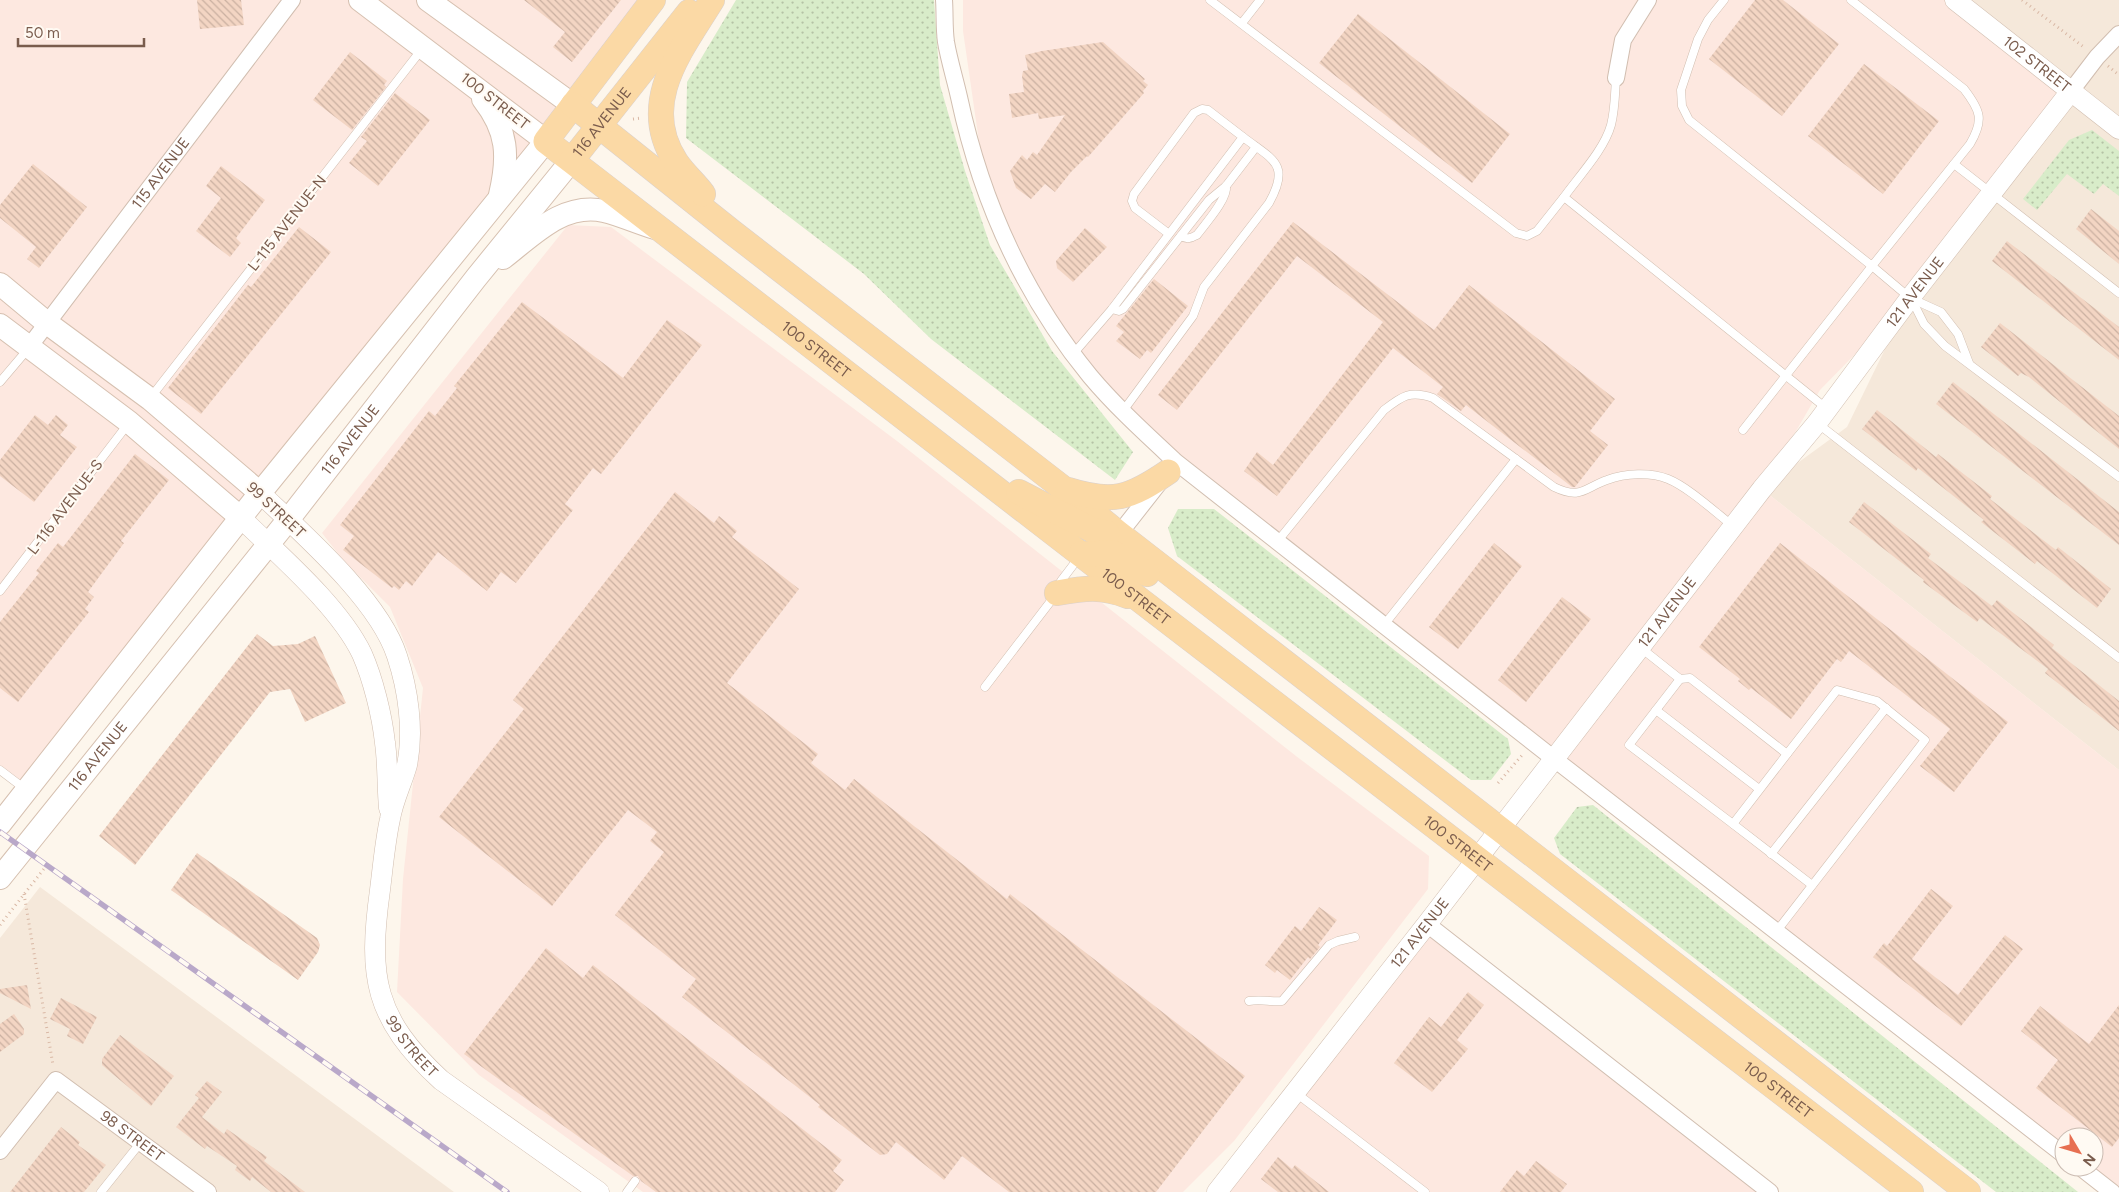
<svg xmlns="http://www.w3.org/2000/svg" width="2119" height="1192" viewBox="0 0 2119 1192" font-family="Figtree,sans-serif">
<defs>
<pattern id="grass-dots" width="8" height="8" patternUnits="userSpaceOnUse" patternTransform="scale(1.25)"><rect width="8" height="8" fill="#d8ecc9"/><path d="M2 2h.1M6 6h.1" fill="none" stroke="#b4c2a5" stroke-width="1.8" stroke-linecap="round"/></pattern>
<pattern id="building-back-hatch" width="6" height="6" patternUnits="userSpaceOnUse" patternTransform="scale(1.25)"><rect width="6" height="6" fill="#f3d5c3"/><path d="M-1 5l2 2M0 0l6 6M5-1l2 2" fill="none" stroke="#cab0a1"/></pattern>
</defs>
<rect width="100%" height="100%" fill="#fdf6ec"/>
<g fill="#f5e8da">
<polygon points="1955,0 2119,0 2119,770 1762,489 1847,427 1910,298"/>
<polygon points="40,887 454,1192 0,1192 0,938"/>
</g>
<g fill="#fde8e0">
<polygon points="0,0 653,0 26,790 0,772"/>
<polygon points="963,0 1955,0 2071,91 1910,298 1820,390 1762,489 2119,770 2119,1192 2080,1167 2094,1167 2094,1137 2064,1137 2064,1155 1176,462 1091,376 987,197 963,31"/>
<polygon points="568,225 611,227 897,441 1296,756 1429,856 1428,889 1234,1141 1183,1192 643,1192 479,1075 397,992 403,879 423,688 390,607 343,560 322,533"/>
<polygon points="1427,924 1770,1192 1217,1192"/>
</g>
<g fill="url(#grass-dots)">
<polygon points="736,0 934,0 940,85 965,171 990,245 1052,351 1133,452 1115,480 931,339 864,274 686,138 687,82"/>
<polygon points="2092,130 2119,151 2119,196 2103,184 2094,194 2067,174 2037,210 2023,199 2069,140"/>
<polygon points="1178,509 1214,509 1508,739 1511,754 1491,780 1471,780 1177,556 1168,528"/>
<polygon points="1593,805 2078,1192 1996,1192 1560,854 1554,838 1577,807"/>
</g>
<g fill="url(#building-back-hatch)">
<polygon points="197,0 241,0 244,25 200,29"/>
<polygon points="524,0 621,0 572,62 553,47 565,32"/>
<polygon points="1755,0 1783,0 1839,44 1782,116 1709,59"/>
<polygon points="1358,14 1510,134 1472,183 1319,63"/>
<polygon points="1103,42 1145,79 1143,81 1148,85 1143,91 1144,93 1088,157 1087,156 1071,172 1055,192 1045,184 1031,199 1016,188 1010,171 1022,155 1027,160 1033,152 1037,155 1065,115 1039,119 1038,113 1012,118 1009,94 1024,92 1022,76 1023,71 1028,70 1025,55 1042,51"/>
<polygon points="350,52 387,81 384,85 386,87 352,130 313,100"/>
<polygon points="1864,64 1939,121 1883,194 1808,136"/>
<polygon points="395,93 430,120 378,186 349,163 367,141 361,137"/>
<polygon points="33,164 87,207 39,268 27,259 36,247 0,218 0,205"/>
<polygon points="221,166 265,200 236,238 241,243 230,257 196,231 221,198 206,186"/>
<polygon points="2091,209 2119,231 2119,264 2076,229"/>
<polygon points="1293,222 1434,330 1469,285 1615,399 1590,431 1608,445 1575,487 1572,487 1466,405 1461,411 1437,394 1443,387 1393,348 1277,496 1244,471 1257,452 1273,465 1383,322 1297,256 1177,410 1158,395"/>
<polygon points="299,227 331,252 201,414 168,388 248,285 251,287"/>
<polygon points="1085,228 1107,247 1073,282 1057,268 1056,261"/>
<polygon points="2007,241 2119,327 2119,360 1992,261"/>
<polygon points="1154,279 1188,306 1151,353 1147,350 1140,359 1116,341 1124,332 1116,326"/>
<polygon points="522,302 623,378 667,320 702,345 601,474 593,468 565,504 573,510 516,583 501,572 487,591 438,552 412,586 406,581 399,590 394,586 392,588 343,550 354,536 340,525 429,411 435,416 457,388 454,386"/>
<polygon points="2000,323 2119,416 2119,449 2029,377 2021,373 2018,376 1981,347"/>
<polygon points="1953,382 2119,512 2119,545 1936,404"/>
<polygon points="1877,410 1936,457 1938,454 1992,496 1990,499 2056,550 2058,547 2111,589 2097,608 2037,561 2035,564 1981,522 1984,520 1918,468 1916,471 1862,429"/>
<polygon points="35,415 48,425 56,415 68,425 60,435 77,447 34,502 0,476 0,460"/>
<polygon points="135,454 169,480 121,541 124,543 88,592 94,597 85,609 89,612 18,702 0,688 0,622 39,573 36,571 58,543 63,547"/>
<polygon points="675,492 714,523 719,516 737,531 732,537 799,589 727,683 818,754 811,763 845,790 854,779 1007,899 1010,894 1245,1076 1156,1192 1009,1192 962,1156 944,1180 896,1142 887,1154 880,1155 818,1107 820,1105 682,997 696,979 615,915 664,852 650,841 657,832 628,810 552,906 439,817 524,709 513,700"/>
<polygon points="1864,502 1931,554 1928,558 1992,606 1997,600 2054,645 2052,648 2119,701 2119,731 2045,673 2048,669 1980,618 1977,622 1923,582 1924,580 1849,522"/>
<polygon points="1494,543 1522,566 1458,649 1429,627"/>
<polygon points="1780,543 2008,722 1954,792 1920,766 1950,729 1849,651 1841,662 1837,659 1791,719 1751,688 1749,690 1738,681 1740,679 1699,647"/>
<polygon points="1562,597 1591,619 1526,702 1498,680"/>
<polygon points="257,634 273,646 298,644 315,636 346,703 305,722 290,689 270,692 135,865 99,836"/>
<polygon points="197,853 317,938 320,945 318,952 298,980 171,890"/>
<polygon points="1931,889 1953,906 1912,959 1958,995 2005,935 2023,949 1961,1026 1873,957 1884,943 1887,946"/>
<polygon points="1319,907 1337,920 1318,945 1320,947 1310,959 1308,957 1290,980 1277,970 1275,973 1265,965 1295,926 1301,931"/>
<polygon points="546,948 583,978 593,965 842,1160 833,1171 844,1180 835,1192 656,1192 641,1181 638,1176 633,1176 464,1054"/>
<polygon points="27,985 31,1009 0,993 0,989"/>
<polygon points="1468,992 1484,1005 1457,1040 1468,1049 1432,1092 1394,1063 1429,1017 1441,1027"/>
<polygon points="61,998 97,1017 83,1044 67,1036 70,1029 50,1019"/>
<polygon points="2119,1005 2119,1138 2112,1147 2036,1088 2058,1060 2021,1031 2040,1006 2089,1044"/>
<polygon points="14,1014 24,1029 24,1034 0,1052 0,1024"/>
<polygon points="120,1035 174,1076 151,1106 102,1065 102,1059"/>
<polygon points="207,1081 222,1092 202,1117 224,1134 227,1129 267,1157 264,1161 305,1192 271,1192 252,1177 250,1181 235,1170 237,1166 207,1146 205,1149 176,1127 199,1098 195,1095"/>
<polygon points="61,1127 80,1142 78,1145 106,1165 84,1192 10,1192"/>
<polygon points="1278,1157 1292,1169 1295,1165 1329,1192 1278,1192 1261,1179"/>
<polygon points="1536,1161 1567,1184 1561,1192 1500,1192 1517,1170 1524,1176"/>
</g>
<g fill="none" stroke-linecap="round" stroke-linejoin="round">
<defs>
<g id="service">
<polyline points="1210,0 1516,233 1527,236 1537,231 1564,197 1826,408"/>
<path d="M1724 0 1708 20 1698 39 1681 90 1682 106 1689 120 1872 266 1970 144C1984 120 1981 111 1964 89L1851 0"/>
<polyline points="1242,23 1260,0"/>
<polyline points="1954,164 2119,293"/>
<path d="M1564 197C1579 176 1604 150 1611 125 1615 110 1615 93 1616 78"/>
<path d="M1181 236C1187 240 1191 238 1197 235 1205 224 1228 199 1226 186"/>
<polyline points="1912,300 1924,324 1945,346 2119,477"/>
<polyline points="1112,309 1119,311 1123,309 1209,200 1226,186 1256,147"/>
<polyline points="1074,353 1112,309 1243,137 1208,110 1202,109 1194,113 1134,194 1132,201 1135,208 1169,234"/>
<polyline points="0,382 28,349"/>
<polyline points="151,397 422,49"/>
<path d="M1123 411 1193 316 1204 287 1269 203C1291 164 1273 160 1243 137"/>
<polyline points="1817,423 2119,658"/>
<polyline points="1743,430 1872,266 1910,298 1941,312 1958,334 1969,363"/>
<path d="M1277 542 1384 410C1402 396 1410 390 1433 398L1554 487C1581 500 1584 488 1607 480 1625 473 1651 472 1668 479 1688 487 1715 512 1733 526"/>
<polyline points="0,591 128,424"/>
<polyline points="1384,625 1516,459"/>
<polyline points="1641,648 1680,679 1690,678 1787,754 1837,690 1877,701 1925,740 1776,932"/>
<polyline points="1680,679 1629,745 1733,824"/>
<polyline points="985,687 1057,593 1061,581 1080,556"/>
<polyline points="1656,710 1759,789"/>
<polyline points="1787,754 1733,824 1812,885"/>
<polyline points="0,770 25,789"/>
<polyline points="1771,854 1886,708"/>
<path d="M1249 1001C1262 999 1270 1002 1282 1001L1329 945 1338 941 1355 937"/>
<polyline points="1296,1093 1425,1192"/>
<polyline points="101,1192 141,1142"/>
<polyline points="627,1192 635,1181"/>
</g>
<g id="minor">
<path d="M944 0C945 14 944 28 946 42 949 60 955 79 959 97 981 200 1023 294 1090 376 1116 407 1147 435 1176 462L1553 758 2064 1155"/>
<polyline points="1616,78 1623,40 1648,0"/>
<polyline points="2071,91 2097,57 2119,34"/>
<path id="s1" d="M29 347 292 0"/>
<polyline points="1119,534 1159,483"/>
<polyline points="1427,924 1770,1192"/>
<path id="s2" d="M0 1151 56 1080 208 1192"/>
<polyline points="2080,1167 2112,1192"/>
</g>
<g id="tertiary">
<path id="s3" d="M1955 0 2119 129"/>
<path id="s4" d="M260 493C303 534 379 600 397 656 408 689 414 731 407 765 402 783 393 800 390 819 385 842 383 866 380 890 368 977 374 1018 441 1080L599 1192"/>
<path d="M240 517C279 555 339 606 362 654 373 679 382 715 385 743 388 764 387 786 389 808"/>
<path id="s5" d="M1217 1192 1427 924 1762 489 1817 423 1910 298 2071 91"/>
</g>
<g id="secondary">
<polyline points="428,0 573,105"/>
<path d="M483 99C508 131 509 156 500 195"/>
<path d="M503 258C533 235 563 202 604 211 621 215 638 223 655 228"/>
<polyline points="0,284 47,323 150,399 260,493"/>
<polyline points="0,325 129,422 240,517"/>
<polyline points="0,824 260,493 546,141 360,0"/>
<path id="s6" d="M0 878 288 520 476 278 572 160"/>
</g>
<g id="primary">
<path id="s7" d="M653 0 546 141 1140 600 1911 1192"/>
<polyline points="573,105 732,232 1064,489 1119,534 1968,1192"/>
<path id="s8" d="M572 160 689 12"/>
<path d="M703 194C695 183 684 174 676 162 637 103 682 49 712 0"/>
<path d="M1068 490C1113 504 1130 498 1168 472"/>
<polyline points="1019,492 1092,530 1107,533"/>
<polyline points="1081,554 1114,553 1147,574"/>
<path d="M1057 593C1086 588 1101 586 1128 596"/>
</g>
</defs>
<use href="#service" stroke="#d1beb0" stroke-width="9"/>
<use href="#minor" stroke="#d1beb0" stroke-width="18"/>
<use href="#tertiary" stroke="#d1beb0" stroke-width="21"/>
<use href="#secondary" stroke="#d6c0b0" stroke-width="24"/>
<use href="#primary" stroke="#dad1cd" stroke-width="26"/>
<g stroke="#d9b8a5" stroke-width="3" stroke-dasharray="1 4" stroke-linecap="butt">
<polyline points="2022,0 2085,48"/>
<polyline points="2108,66 2119,75"/>
<polyline points="633,119 642,118"/>
<polyline points="1498,783 1524,753"/>
<polyline points="24,894 53,1065"/>
<polyline points="0,925 47,865"/>
</g>
<use href="#service" stroke="#fff" stroke-width="8"/>
<use href="#minor" stroke="#fff" stroke-width="16"/>
<use href="#tertiary" stroke="#fff" stroke-width="20"/>
<use href="#secondary" stroke="#fff" stroke-width="22"/>
<use href="#primary" stroke="#fbd9a5" stroke-width="25"/>
<defs>
<polyline id="rail" points="0,832 507,1192"/>
</defs>
<use href="#rail" stroke="#b9a8c9" stroke-width="5.5"/>
<use href="#rail" stroke="#fffaf3" stroke-width="4" stroke-dasharray="11" stroke-linecap="butt"/>
</g>
<g text-anchor="middle" stroke-width="4" stroke-linejoin="round" paint-order="stroke">
<g font-size="15" fill="#7a5c4d" stroke="#fffaf3">
<text dy="5" stroke="none"><textPath href="#s3" startOffset="104">102 STREET</textPath></text>
<text transform="translate(495 101) rotate(38)" y="5">100 STREET</text>
<text dy="5" stroke="none"><textPath href="#s8" startOffset="48">116 AVENUE</textPath></text>
<text dy="5" stroke="none"><textPath href="#s1" startOffset="218">115 AVENUE</textPath></text>
<text transform="translate(287 223) rotate(-52)" y="5">L-115 AVENUE-N</text>
<text dy="5" stroke="none"><textPath href="#s5" startOffset="1139">121 AVENUE</textPath></text>
<text dy="5" stroke="none"><textPath href="#s7" startOffset="518">100 STREET</textPath></text>
<text dy="5" stroke="none"><textPath href="#s6" startOffset="561">116 AVENUE</textPath></text>
<text transform="translate(65 507) rotate(-53)" y="5">L-116 AVENUE-S</text>
<text transform="translate(276 510) rotate(43)" y="5">99 STREET</text>
<text dy="5" stroke="none"><textPath href="#s7" startOffset="922">100 STREET</textPath></text>
<text dy="5" stroke="none"><textPath href="#s5" startOffset="734">121 AVENUE</textPath></text>
<text dy="5" stroke="none"><textPath href="#s6" startOffset="156">116 AVENUE</textPath></text>
<text dy="5" stroke="none"><textPath href="#s7" startOffset="1328">100 STREET</textPath></text>
<text dy="5" stroke="none"><textPath href="#s5" startOffset="329">121 AVENUE</textPath></text>
<text dy="5" stroke="none"><textPath href="#s4" startOffset="620">99 STREET</textPath></text>
<text dy="5" stroke="none"><textPath href="#s7" startOffset="1732">100 STREET</textPath></text>
<text dy="5" stroke="none"><textPath href="#s2" startOffset="185">98 STREET</textPath></text>
</g>
</g>
<g transform="translate(2079 1152) rotate(128)"><circle r="24" fill="#fffaf3" stroke="#cabbb1"/>
<path d="M0-4L9 19L0 12L-9 19Z" fill="#e76f51"/>
<text y="-8" font-size="14" font-weight="bold" text-anchor="middle" fill="#7a5c4d">N</text>
</g>
<path d="M18 38v8h126v-8" fill="none" stroke="#7a5c4d" stroke-width="2.5"/>
<text x="25" y="38" font-size="15" fill="#7a5c4d" stroke="#fffaf3" stroke-width="4" paint-order="stroke">50 m</text>
</svg>
